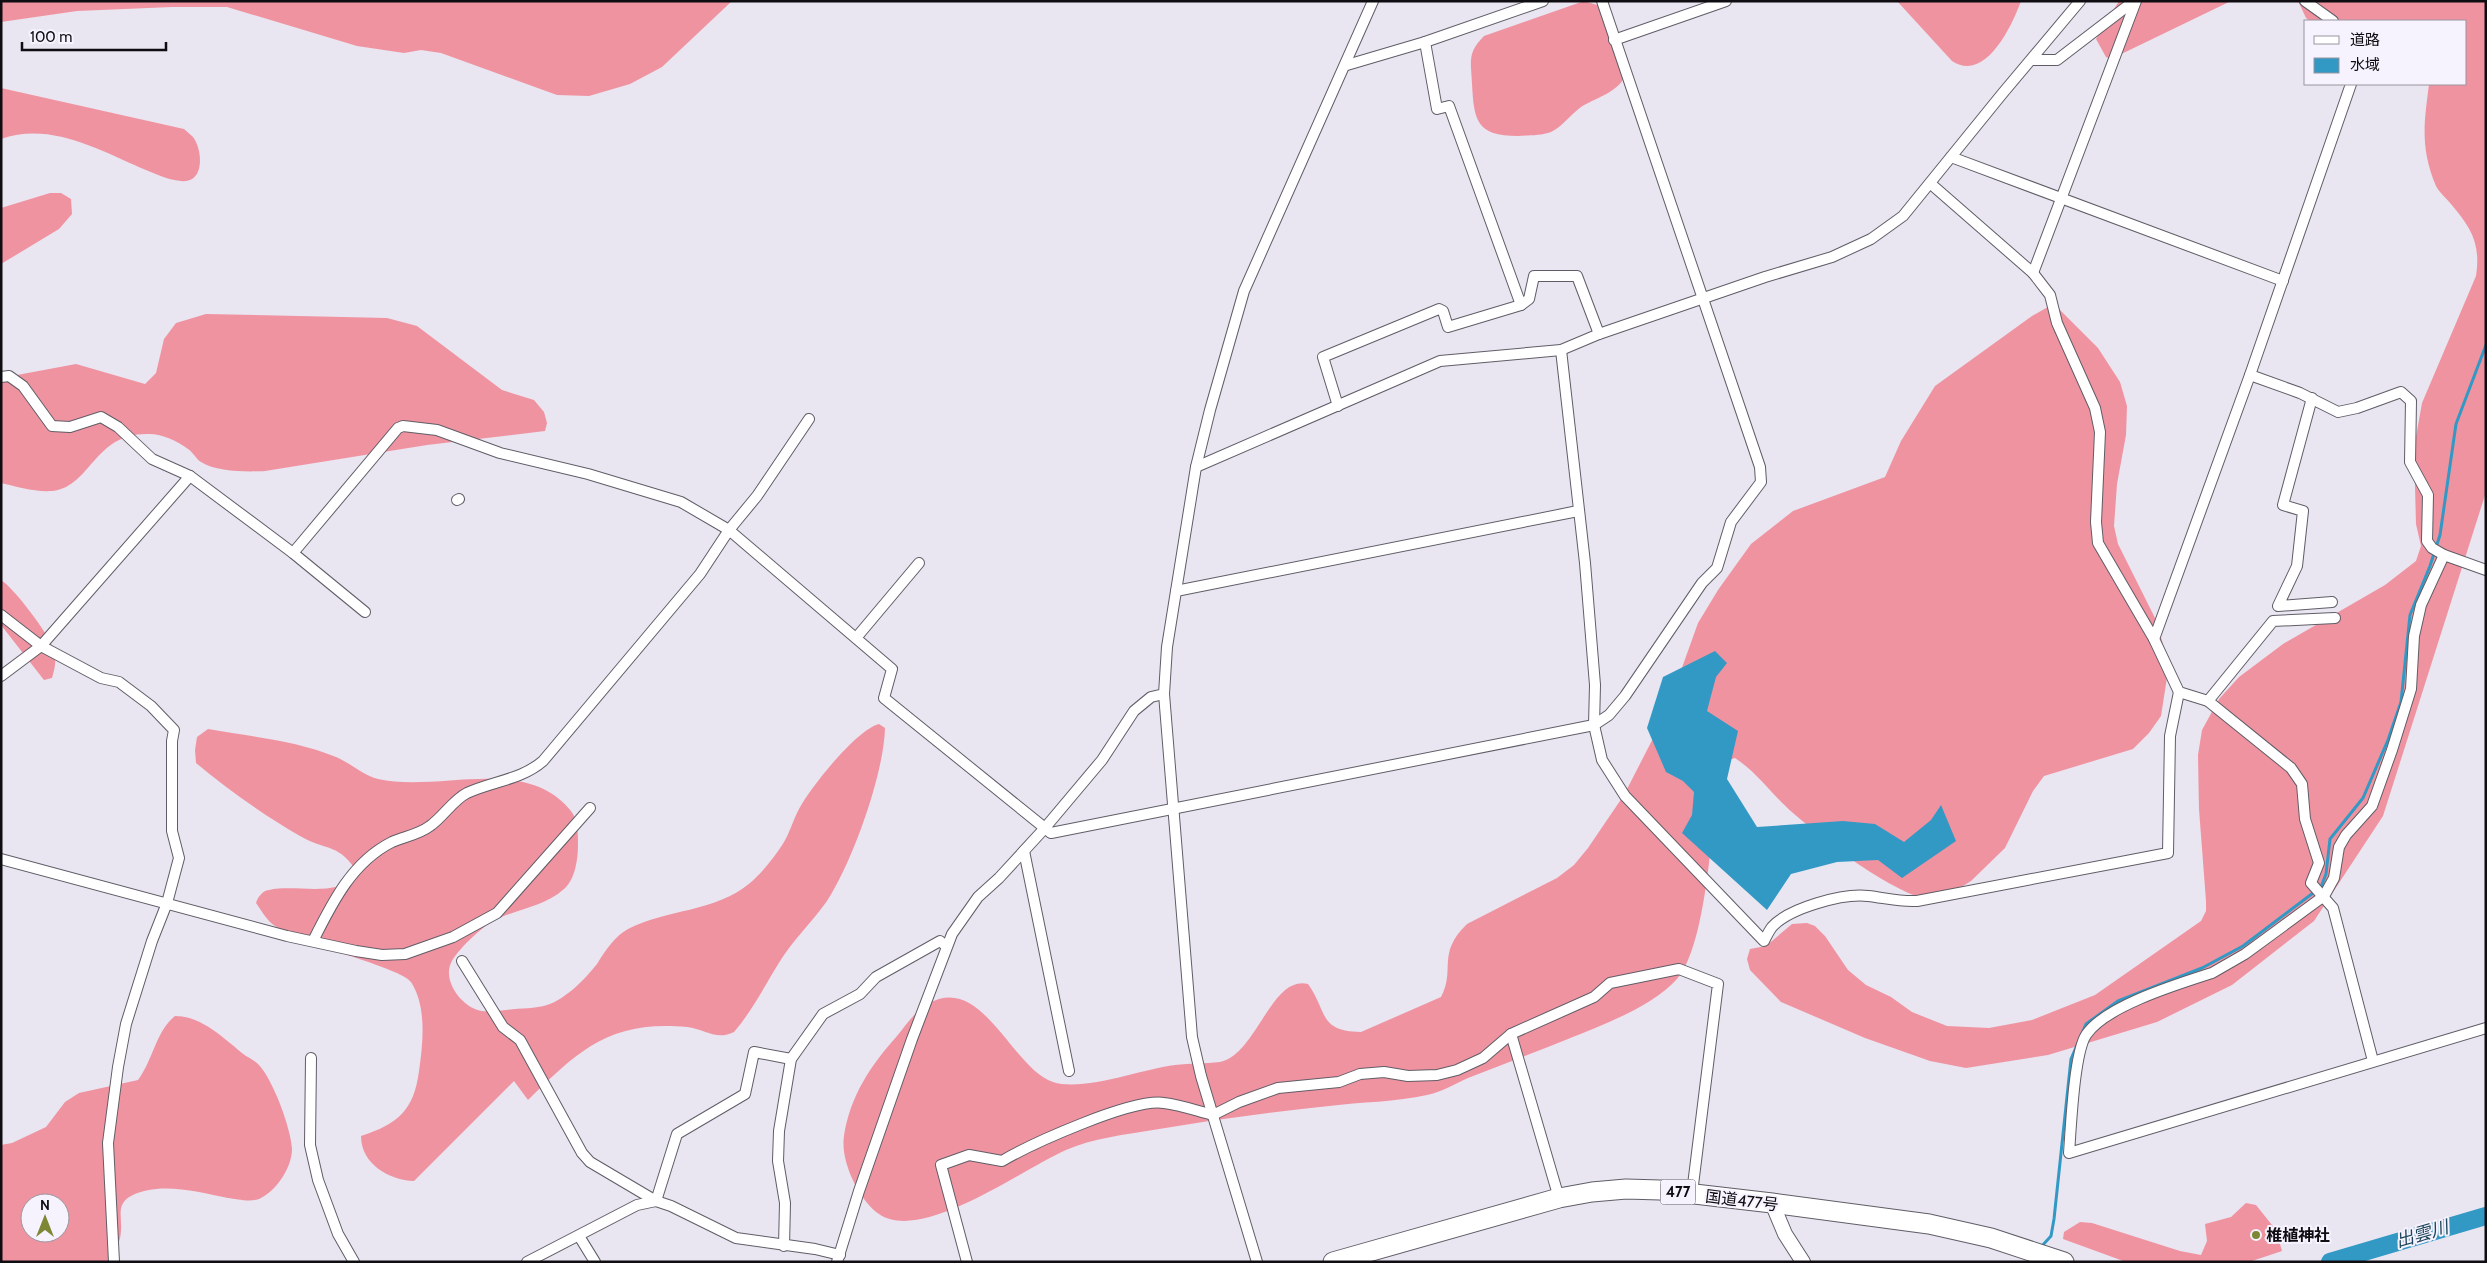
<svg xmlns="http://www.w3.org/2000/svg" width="2487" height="1263" viewBox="0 0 2487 1263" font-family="Cabin,'Noto Sans JP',sans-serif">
<rect width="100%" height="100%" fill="#e9e5f1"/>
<g fill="#f093a1" fill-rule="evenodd">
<polygon points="1,1 732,1 662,67 630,84 589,96 557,95 441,53 421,50 404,53 357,46 227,7 172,7 77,11 1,22"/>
<path d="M1584 1 1597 5C1608 26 1629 50 1625 74 1622 91 1593 99 1581 107 1571 114 1562 127 1551 132 1541 136 1528 135 1518 136 1476 136 1474 120 1472 84 1471 61 1467 53 1484 36Z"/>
<path d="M1897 1H2021C2012 26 1985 83 1952 61Z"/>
<polygon points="2119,1 2231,1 2111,59 2106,57 2096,39"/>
<path d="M2298 1H2486V492L2383 816 2314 921 2232 985 2157 1022 2048 1055 1966 1068 1930 1061 1865 1038 1781 1002 1750 970 1747 959 1750 949 1766 946 1792 924 1807 923 1815 926 1825 936 1848 970 1866 985 1891 997 1912 1012 1947 1026 1989 1028 2032 1020 2095 995 2201 921 2206 911V901L2199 809 2198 755 2202 730 2219 699 2239 677 2283 644 2385 585 2416 561 2421 546 2416 524 2414 448 2422 403 2476 276C2481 243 2471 228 2451 204 2446 198 2439 192 2436 186 2420 147 2424 124 2429 84H2466V21H2310L2306 18Z"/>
<path d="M1 88 184 129C187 132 190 134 193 137 203 150 205 184 181 181 167 180 154 173 141 168 97 149 50 122 1 139Z"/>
<polygon points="50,193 61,193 71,199 72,214 59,229 1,264 1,208"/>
<path d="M2048 307H2057L2098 348 2120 382 2127 406 2126 435 2117 484 2114 526 2118 544 2155 618 2164 647 2168 671 2161 716 2149 733 2133 749 2044 776 2033 791 2005 848 1971 881 1936 903C1885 889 1833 847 1793 813 1772 795 1759 774 1735 758L1719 763C1713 813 1708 944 1677 979 1652 1007 1602 1025 1568 1039 1535 1052 1502 1065 1468 1078 1455 1084 1441 1092 1427 1095 1397 1102 1360 1102 1329 1106 1270 1112 1211 1120 1153 1130 1124 1135 1093 1138 1066 1150 1024 1168 922 1244 879 1214 859 1200 840 1161 844 1136 850 1096 871 1065 897 1036 906 1025 916 1010 928 1004 982 972 1012 1069 1053 1082 1083 1092 1142 1069 1175 1065 1190 1063 1205 1064 1220 1062 1257 1054 1271 975 1308 984 1328 1012 1318 1031 1361 1032L1441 997C1456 969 1436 954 1467 924L1557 878 1574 865 1588 848 1624 795 1665 715 1698 623 1718 590 1751 544 1793 511 1885 477 1901 441 1935 386 2032 316Z"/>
<path d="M206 314 387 318 417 326 502 390 534 400 544 412 547 423 545 431 427 445 265 471C248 472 216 472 201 462 196 459 193 452 188 449 177 441 163 434 149 434 97 432 92 481 58 490 41 494 18 487 1 483V378L76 364 145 384 156 373 164 339 176 323Z"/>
<path d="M1 580C14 588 48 633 53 648 57 659 55 668 52 678L44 680 1 625Z"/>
<path d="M879 724 885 728C884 774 852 863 827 901 813 921 795 938 782 958 766 983 753 1010 734 1032 716 1041 705 1029 687 1027 610 1020 579 1050 528 1100L514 1081 414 1181C389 1180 361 1164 361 1136 398 1124 414 1110 419 1071 423 1043 427 1007 411 982 402 968 298 943 275 926 267 921 261 910 256 903 258 897 262 891 269 890 297 884 336 898 359 875 339 842 328 852 300 836 264 815 228 790 196 763L195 750 197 737 208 729C252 737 295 740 336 757 350 763 363 775 378 779 439 793 526 754 571 811 578 820 578 834 578 845 578 859 575 880 564 889 544 907 516 909 493 921 482 927 456 951 451 963 445 976 453 991 462 1000 475 1014 489 1012 506 1010 519 1008 535 1009 547 1005 566 999 585 979 597 964 605 951 615 936 628 929 667 909 716 912 750 883 762 873 776 855 784 842 790 832 793 820 799 809 810 788 856 730 879 724Z"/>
<path d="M175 1016C203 1016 225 1040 246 1056 250 1058 255 1061 259 1065 273 1080 291 1128 292 1149 292 1167 277 1190 261 1198 252 1203 237 1199 228 1198 198 1192 159 1181 131 1196 116 1204 122 1217 121 1230 121 1241 115 1252 110 1262H1V1145L12 1143 46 1127 65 1102 79 1093 138 1080C153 1060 156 1031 175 1016ZM30 1203H60V1233H30Z"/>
<polygon points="2246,1203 2256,1205 2276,1230 2282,1251 2249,1262 2126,1262 2063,1239 2064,1232 2080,1222 2092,1223 2180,1251 2201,1255 2207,1241 2205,1224 2231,1217"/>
</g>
<polygon fill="#3299c5" points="1715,651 1727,663 1716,677 1707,711 1738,731 1727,779 1757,827 1843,821 1875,824 1904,842 1931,820 1941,805 1956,841 1902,878 1878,860 1837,862 1791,874 1767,910 1682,833 1692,815 1694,792 1683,781 1666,772 1647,728 1663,677"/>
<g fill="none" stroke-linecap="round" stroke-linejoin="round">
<g stroke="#3299c5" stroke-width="3">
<polyline points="2041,1247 2051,1236 2054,1219 2071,1059 2086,1024 2118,1001 2202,968 2243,946 2321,887 2326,874 2330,839 2363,798 2388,740 2401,702 2410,615 2430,566 2440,535 2456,424 2486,345"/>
<polyline points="2344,1258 2354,1262"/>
</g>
<polyline stroke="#3299c5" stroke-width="18" points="2330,1262 2486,1216"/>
<defs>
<g id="street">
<polyline points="2305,1 2333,21"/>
<polyline points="1614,40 1726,1"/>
<polyline points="1425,42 1437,109 1449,106 1521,305"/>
<polyline points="2032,60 2057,60 2134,1"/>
<polyline points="1347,65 1425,42 1543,1"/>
<polyline points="1951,157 2283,281"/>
<polyline points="1931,184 2033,273 2050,295 2057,323 2095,408 2100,432 2096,522 2098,543 2154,639 2179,692 2208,701 2291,768 2302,784 2305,819 2319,863 2311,883 2333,908 2373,1061"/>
<polyline points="2033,273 2136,1"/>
<path d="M1561 350 1585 563 1595 685 1594 725 1602 760 1625 796 1764 941C1766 937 1769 931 1772 927 1789 908 1843 893 1868 896 1885 898 1900 902 1917 901L2168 853 2170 736 2179 692"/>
<polyline points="2250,375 2300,393 2338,412 2357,408 2401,392 2411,401 2410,462 2428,495 2427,541 2432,548 2444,555 2486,570"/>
<polyline points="1,377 9,376 23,386 52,426 70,427 101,417 118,427 152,459 190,476 293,553 365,612"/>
<polyline points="2312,398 2283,505 2303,511 2297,566 2278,606 2332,602"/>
<polyline points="1338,406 1323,357 1439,309 1443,311 1448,327 1521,305 1529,299 1534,276 1577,276 1599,334"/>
<polyline points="1196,467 1440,361 1561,350 1599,334 1765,277 1832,257 1871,239 1903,216 2002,94 2080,1"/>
<polyline points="457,500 459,499"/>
<polyline points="293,553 398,428 403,426 437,430 500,453 588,474 681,502 729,530 892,669 884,698 1051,833 1594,725 1609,715 1625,696 1702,583 1717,568 1731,522 1761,482 1760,467 1602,1"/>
<path d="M2444 555 2421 605 2414 636 2411 689 2392 750 2372 806 2346 835 2339 847 2334 878 2324 896 2245 954 2212 973C2178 984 2105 1006 2086 1035 2074 1054 2071 1127 2069 1153L2486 1028"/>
<polyline points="1176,591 1578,511"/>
<polyline points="1,615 41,646 101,678 119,682 151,706 174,730 172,741 172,831 179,858 167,903 152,941 126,1024 118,1067 108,1143 114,1262"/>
<polyline points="856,638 919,563"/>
<polyline points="2154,639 2250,375 2351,84"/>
<polyline points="1,676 41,646 190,476"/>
<polyline points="1164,694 1192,1037 1201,1076 1257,1262"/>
<polyline points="2208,701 2273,621 2335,618"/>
<polyline points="1024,851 1069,1071"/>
<polyline points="1,859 287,936 356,951 382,955 405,954 453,937 497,913 590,808"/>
<path d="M313 941C332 903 352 862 392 842 405 836 418 835 430 826 443 817 453 800 467 793 493 781 521 780 543 761L700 574 729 530 757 496 809 419"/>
<polyline points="462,961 503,1027 520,1040 582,1153 590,1162 656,1201 671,1206 736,1238 815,1249 840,1255"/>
<polyline points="1511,1034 1559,1198"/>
<polyline points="311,1058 310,1145 318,1180 338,1234 354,1262"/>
<polyline points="656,1201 677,1134 745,1094 754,1052 791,1059"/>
<polyline points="579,1236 595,1262"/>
<polyline points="784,1246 785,1203 778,1161 779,1131 791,1059 823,1014 860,994 876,977 940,941 946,946"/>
<polyline points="527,1262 637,1205 656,1201"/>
<polyline points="837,1262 859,1191 912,1039 952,934 978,897 999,878 1044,829 1102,760 1134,711 1151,697 1164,694 1167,647 1196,467 1210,410 1244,291 1373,1"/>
<path d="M967 1262 941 1165 969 1155 1002 1161C1031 1144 1132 1098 1164 1103 1181 1105 1197 1111 1213 1115L1239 1102 1278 1088 1339 1082 1360 1074 1384 1072 1408 1076 1437 1075 1457 1070 1483 1058 1511 1034 1594 997 1610 983 1679 969 1718 984 1692 1193"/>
</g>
<polyline id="secondary" points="1772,1203 1785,1234 1803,1262"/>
<polyline id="highway" points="1333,1262 1559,1198 1592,1192 1626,1189 1660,1190 1772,1203 1929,1224 1991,1238 2064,1262"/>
</defs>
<use href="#street" stroke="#605d67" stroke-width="12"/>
<use href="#secondary" stroke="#605d67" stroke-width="16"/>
<use href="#highway" stroke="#605d67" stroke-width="21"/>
<use href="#street" stroke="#fff" stroke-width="10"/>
<use href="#secondary" stroke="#fff" stroke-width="14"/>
<use href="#highway" stroke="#fff" stroke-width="19"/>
</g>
<circle fill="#7e8733" stroke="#f6f2fe" stroke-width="2" cx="2256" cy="1235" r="5"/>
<g text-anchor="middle" stroke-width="4" stroke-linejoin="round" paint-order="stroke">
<rect fill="#f6f2fe" stroke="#545258" stroke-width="1" x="1660.5" y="1179.5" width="35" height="25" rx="4"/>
<g font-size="15" font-weight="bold" fill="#0f0d11">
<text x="1678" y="1197">477</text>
</g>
<g font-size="16" fill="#0f0d11" stroke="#f6f2fe">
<text transform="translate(1742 1200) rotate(7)" y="6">国道477号</text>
</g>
<g font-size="16" font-weight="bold" fill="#0f0d11" stroke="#f6f2fe" text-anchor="start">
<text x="2266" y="1241">椎植神社</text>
</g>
<g font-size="18" font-style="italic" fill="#1b4558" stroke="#f6f2fe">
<text transform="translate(2422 1234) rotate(-16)" y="6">出雲川</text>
</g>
</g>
<rect width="2487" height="1263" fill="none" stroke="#0f0d11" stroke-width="5"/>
<rect x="2304" y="20" width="162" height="65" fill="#f6f2fe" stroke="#9a969f"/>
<rect x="2314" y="36" width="25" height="8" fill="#ffffff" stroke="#9a969f"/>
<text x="2350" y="45" font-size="15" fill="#0f0d11">道路</text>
<rect x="2314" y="58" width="25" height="15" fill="#3299c5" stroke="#9a969f"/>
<text x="2350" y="70" font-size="15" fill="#0f0d11">水域</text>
<g transform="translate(45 1218)"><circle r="24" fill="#f6f2fe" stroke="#9a969f"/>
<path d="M0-4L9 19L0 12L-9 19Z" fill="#7e8733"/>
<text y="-8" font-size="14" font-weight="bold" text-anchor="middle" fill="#0f0d11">N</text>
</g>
<path d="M22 42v8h144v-8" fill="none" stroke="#0f0d11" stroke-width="2.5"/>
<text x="30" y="42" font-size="15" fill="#0f0d11" stroke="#f6f2fe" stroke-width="4" paint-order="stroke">100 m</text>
</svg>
